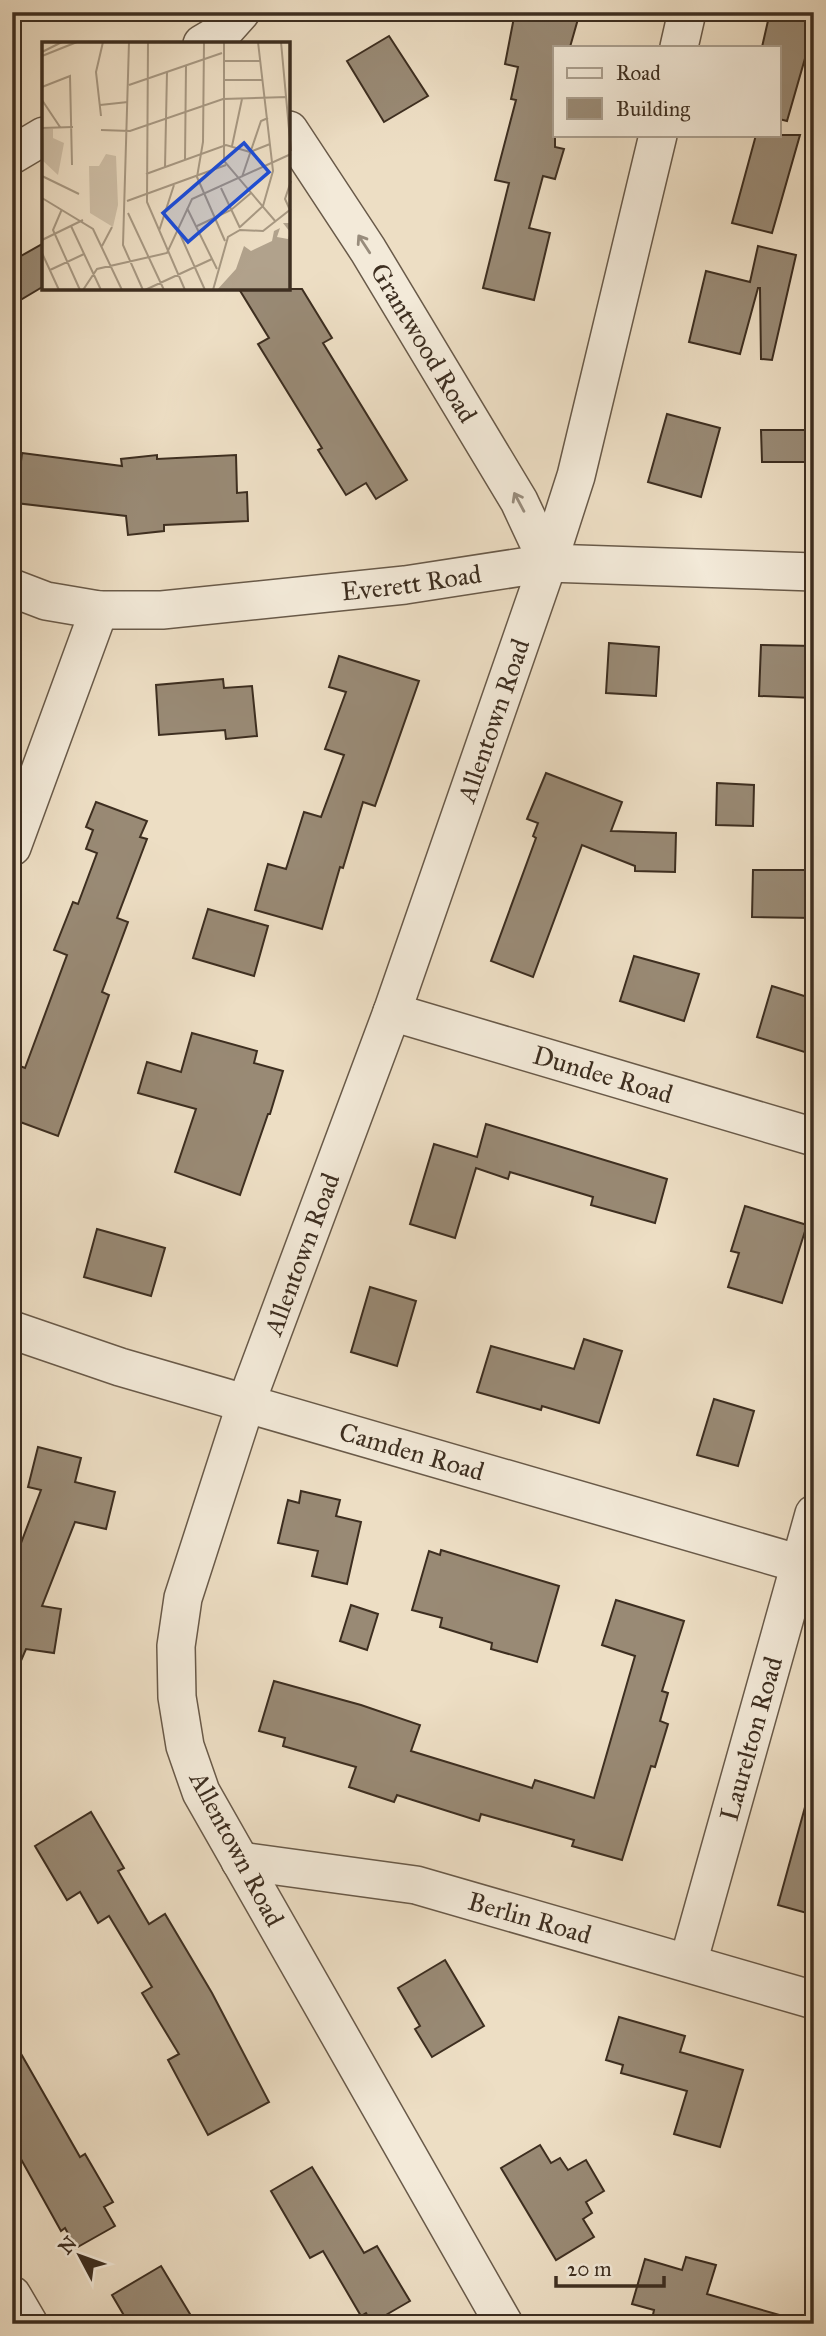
<svg xmlns="http://www.w3.org/2000/svg" width="826" height="2336" viewBox="0 0 826 2336" font-family="'IM FELL Great Primer',serif">
<rect width="100%" height="100%" fill="#eddec4"/>
<filter id="stains"><feTurbulence type="fractalNoise" baseFrequency=".00286" numOctaves="4"/><feColorMatrix values="0 0 0 0 .2 0 0 0 0 .09 0 0 0 0 .02 0 0 0 .5 -.17"/></filter>
<radialGradient id="worn" r=".72"><stop offset=".6" stop-color="#630" stop-opacity="0"/><stop offset="1" stop-color="#630" stop-opacity=".3"/></radialGradient>
<g fill="#998a75" stroke="#3d2e20" stroke-width="2">
<polygon points="515,12 580,12 570,47 555,47 555,147 564,149 555,179 543,176 529,228 550,233 534,300 483,288 509,183 495,180 516,100 511,99 518,67 505,64"/>
<polygon points="770,12 814,12 814,27 787,121 779,119 779,47 762,47"/>
<polygon points="389,36 428,96 384,122 347,61"/>
<polygon points="756,135 800,135 772,233 732,223"/>
<polygon points="44,243 44,286 12,305 12,261"/>
<polygon points="758,246 796,255 772,360 761,359 760,288 758,288 740,354 689,342 706,271 750,282"/>
<polygon points="239,289 302,289 332,338 323,343 407,480 376,499 366,483 346,495 318,450 322,448 258,344 269,338"/>
<polygon points="667,414 720,428 701,497 648,482"/>
<polygon points="761,430 814,430 814,462 762,462"/>
<polygon points="22,453 122,466 121,459 157,455 157,459 236,455 237,493 247,492 248,521 164,525 164,531 128,535 126,516 16,503"/>
<polygon points="609,643 659,647 656,696 606,693"/>
<polygon points="761,645 814,646 814,698 759,696"/>
<polygon points="339,656 419,681 375,806 363,802 343,868 340,867 322,929 255,910 268,864 286,869 304,812 321,817 344,755 325,749 346,692 329,687"/>
<polygon points="223,679 224,688 252,686 257,736 226,739 225,730 159,735 156,685"/>
<polygon points="546,773 622,802 611,831 676,833 675,872 635,871 635,866 582,845 533,977 491,961 536,838 533,836 538,823 527,819"/>
<polygon points="717,783 754,785 753,826 716,825"/>
<polygon points="96,802 147,821 140,837 147,839 117,918 128,922 102,992 109,995 58,1136 12,1119 12,1063 25,1068 67,955 54,950 73,902 78,904 97,853 86,849 93,830 86,827"/>
<polygon points="753,870 814,870 814,918 752,917"/>
<polygon points="208,909 268,926 254,976 193,958"/>
<polygon points="634,956 699,974 684,1021 620,1001"/>
<polygon points="772,986 814,999 814,1055 757,1037"/>
<polygon points="192,1033 257,1051 254,1063 283,1071 270,1114 268,1114 240,1195 175,1172 196,1109 138,1093 147,1062 181,1072"/>
<polygon points="486,1124 667,1179 655,1223 591,1205 593,1197 510,1172 508,1179 476,1168 455,1238 410,1224 434,1144 477,1157"/>
<polygon points="745,1206 807,1225 782,1303 728,1287 739,1253 731,1251"/>
<polygon points="97,1229 165,1248 151,1296 84,1277"/>
<polygon points="370,1287 416,1301 397,1366 351,1352"/>
<polygon points="584,1339 622,1351 599,1423 542,1406 541,1410 477,1392 491,1346 574,1369"/>
<polygon points="714,1399 754,1411 738,1466 697,1455"/>
<polygon points="38,1447 81,1458 75,1482 115,1492 106,1529 75,1522 42,1606 61,1609 54,1653 26,1649 14,1677 12,1677 12,1567 41,1490 28,1487"/>
<polygon points="301,1491 340,1500 336,1516 361,1522 347,1584 312,1576 318,1551 278,1543 288,1500 299,1503"/>
<polygon points="441,1550 559,1586 537,1662 491,1649 492,1643 440,1627 442,1618 412,1610 429,1551 440,1555"/>
<polygon points="616,1600 684,1621 662,1691 668,1693 660,1721 668,1724 655,1767 651,1766 622,1860 572,1846 574,1840 481,1814 479,1821 397,1795 394,1802 349,1787 356,1767 283,1746 285,1738 259,1731 274,1681 361,1705 420,1725 411,1751 532,1788 535,1780 594,1798 635,1656 602,1645"/>
<polygon points="351,1605 378,1614 367,1650 340,1641"/>
<polygon points="805,1807 814,1808 814,1915 778,1905"/>
<polygon points="91,1812 124,1868 118,1871 149,1924 165,1914 212,1993 269,2102 208,2135 168,2060 179,2054 142,1993 152,1987 109,1916 98,1923 80,1892 67,1900 35,1846"/>
<polygon points="445,1960 484,2026 432,2057 415,2029 420,2026 398,1988"/>
<polygon points="619,2017 685,2036 680,2052 743,2070 720,2147 674,2134 687,2091 621,2073 623,2065 606,2060"/>
<polygon points="12,2038 80,2157 85,2154 113,2202 104,2207 115,2226 76,2248 65,2228 61,2231 12,2143"/>
<polygon points="540,2145 551,2163 560,2158 568,2170 586,2160 604,2191 586,2202 592,2213 583,2219 594,2237 556,2260 501,2168"/>
<polygon points="312,2167 364,2253 377,2246 410,2301 372,2323 366,2313 361,2316 323,2251 310,2258 271,2191"/>
<polygon points="686,2257 716,2265 707,2294 783,2316 782,2324 651,2324 654,2310 632,2304 645,2259 682,2270"/>
<polygon points="161,2266 196,2324 129,2324 112,2295"/>
</g>
<g fill="none" stroke-linecap="round" stroke-linejoin="round">
<defs>
<g id="minor">
<polyline points="202,44 224,31 241,12"/>
<polyline points="679,47 687,12"/>
<path id="s1" d="M289 130 368 250 519 501 548 563"/>
<polyline points="12,155 44,136"/>
<path id="s2" d="M12 588 46 601 99 610H162L405 585 548 563 814 572"/>
<polyline points="12,847 99,610"/>
<path id="s3" d="M392 1012 814 1137"/>
<path id="s4" d="M12 1330 120 1367 814 1568"/>
<path id="s5" d="M240 1861 416 1885 814 2000"/>
<path id="s6" d="M688 1963 814 1514"/>
<polyline points="12,2295 29,2324"/>
<path id="s7" d="M504 2324 201 1792 185 1746 177 1697 176 1646 183 1598 246 1403 392 1012 548 563 576 476 658 135"/>
</g>
</defs>
<use href="#minor" stroke="#695a49" stroke-width="40"/>
<use href="#minor" stroke="#f3ead9" stroke-width="37"/>
</g>
<defs><path id="oneway-shaft" d="M-6 0H5M1.5-3L5.5 0L1.5 3" fill="none" stroke-width="1.6" stroke-linecap="round" stroke-linejoin="round" transform="scale(1.75)"/></defs>
<g stroke="#988c7c">
<use href="#oneway-shaft" transform="translate(364 244) rotate(-123)"/>
<use href="#oneway-shaft" transform="translate(519 502) rotate(-118)"/>
</g>
<g text-anchor="middle" stroke-width="6" stroke-linejoin="round" paint-order="stroke">
<g font-size="26" fill="#3d2e20" stroke="#f3ead9">
<text dy="9" stroke="none"><textPath href="#s1" startOffset="252">Grantwood Road</textPath></text>
<text dy="9" stroke="none"><textPath href="#s2" startOffset="404">Everett Road</textPath></text>
<text dy="9" stroke="none"><textPath href="#s7" startOffset="1741">Allentown Road</textPath></text>
<text dy="9" stroke="none"><textPath href="#s3" startOffset="220">Dundee Road</textPath></text>
<text dy="9" stroke="none"><textPath href="#s7" startOffset="1174">Allentown Road</textPath></text>
<text dy="9" stroke="none"><textPath href="#s4" startOffset="418">Camden Road</textPath></text>
<text dy="9" stroke="none"><textPath href="#s6" startOffset="233">Laurelton Road</textPath></text>
<text transform="translate(237 1849) rotate(62)" y="9">Allentown Road</text>
<text dy="9" stroke="none"><textPath href="#s5" startOffset="296">Berlin Road</textPath></text>
</g>
</g>
<g transform="translate(42 42)">
<rect width="248" height="248" fill="#eddec4"/>
<path d="M2 87H11V96L22 101 16 133 0 118ZM64 112 74 114 76 163 71 185 48 171 47 124H57Z" fill="#cfc0a8"/>
<path d="M241 181H248V248H175L194 227 202 204 209 209 230 199 232 189 238 186 235 195 246 197 248 190Z" fill="#b1a28c"/>
<path fill="none" stroke="#a79882" stroke-width="2" d="M87 0 81 203 101 248M106 0 105 160 143 248M162 0 161 100 155 135 183 199M182 0V119L234 180M239 0 249 109M0 10 20 0M0 14 35 0M181 19H218M181 38H221M87 43 180 11M0 45 28 34 30 123M0 58 18 85M58 63 86 60M59 74 54 30 61 0M0 86 31 85M59 88 88 89 181 57 245 55M190 104 200 57M208 110 228 102M143 118 144 24M123 125 125 30M104 132 184 103 208 110M0 134 37 152M200 135 219 79 226 76M179 146 198 186M0 156 51 187 80 248M85 159 184 123M145 166 175 227M20 167 11 188 38 248M248 168 243 157 249 139M86 171 122 248M29 184 59 248M155 184 189 168 209 151M198 185 221 164 231 129 216 0M117 189 132 143M137 190 163 248M0 198 41 178M60 204 70 185M0 211 17 248M8 228 42 212M41 248 55 227 125 211 150 157 249 112M103 248 170 217M171 248 186 195 198 188 221 189 249 167"/>
<path fill="#1d4ed8" fill-opacity="0.15" stroke="#1d4ed8" stroke-width="3.5" d="M202 101 227 130 146 200 121 171Z"/>
<rect width="248" height="248" fill="none" stroke="#3d2e20" stroke-width="3.5"/>
</g>
<rect width="826" height="2336" fill="none" stroke="#eddec4" stroke-width="42"/>
<rect x="14" y="14" width="798" height="2308" fill="none" stroke="#3d2e20" stroke-width="3.5"/>
<rect x="21" y="21" width="784" height="2294" fill="none" stroke="#3d2e20" stroke-width="2"/>
<rect x="553" y="46" width="228" height="91" fill="#f3ead9" stroke="#aa9f8f" stroke-width="2"/>
<rect x="567" y="68" width="35" height="10" fill="#f3ead9" stroke="#aa9f8f" stroke-width="2"/>
<text x="616" y="80" font-size="21" fill="#3d2e20">Road</text>
<rect x="567" y="98" width="35" height="21" fill="#998a75" stroke="#aa9f8f" stroke-width="2"/>
<text x="616" y="116" font-size="21" fill="#3d2e20">Building</text>
<g transform="translate(80 2256) rotate(311)" stroke="#f3ead9" stroke-width="5" paint-order="stroke">
<path d="M0-5L12 26L0 18L-12 26Z" fill="#3d2e20"/>
<text y="-10" font-size="19" font-weight="bold" text-anchor="middle" fill="#3d2e20">N</text>
</g>
<path d="M556 2276v10h108v-10" fill="none" stroke="#3d2e20" stroke-width="3.5"/>
<text x="567" y="2276" font-size="21" fill="#3d2e20" stroke="#f3ead9" stroke-width="5" paint-order="stroke">20 m</text>
<rect width="100%" height="100%" filter="url(#stains)"/>
<rect width="100%" height="100%" fill="url(#worn)"/>
</svg>
